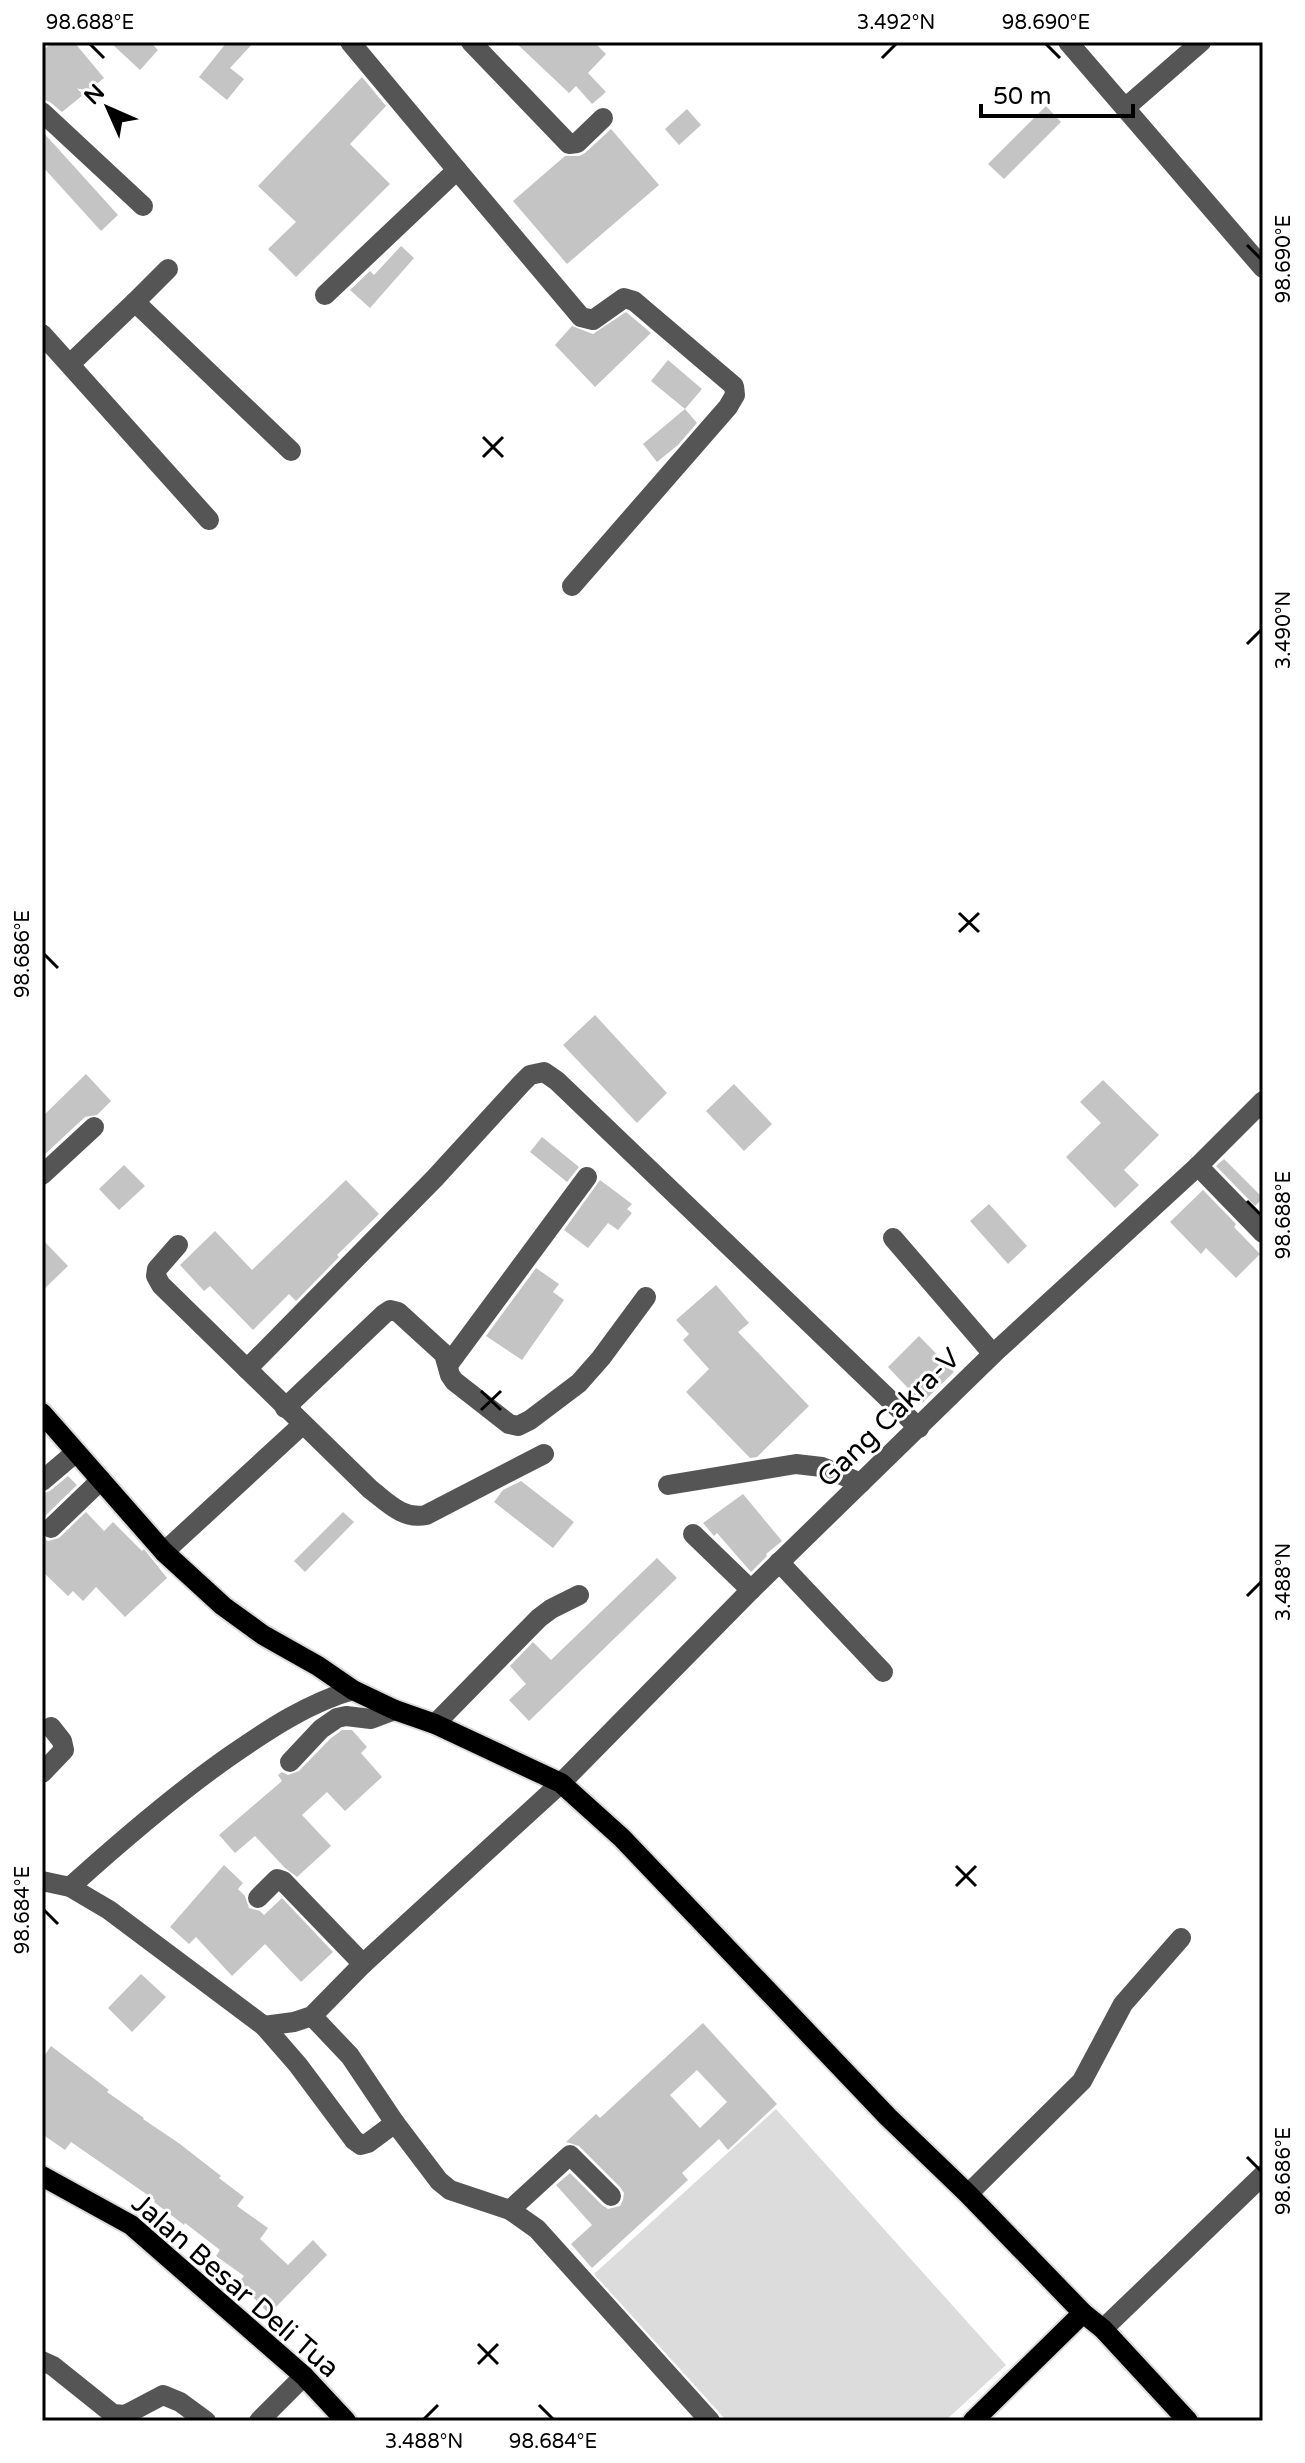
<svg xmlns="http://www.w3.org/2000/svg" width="1305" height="2463" viewBox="0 0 1305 2463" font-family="'Varela Round',sans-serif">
<rect width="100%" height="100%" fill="#fff"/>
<polygon fill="#dcdcdc" points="776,2109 1006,2365 945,2421 727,2421 594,2274"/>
<g fill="#c4c4c4" fill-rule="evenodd">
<polygon points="53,42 74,42 104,78 62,112 50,102 42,99 42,51"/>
<polygon points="110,42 150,42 158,50 140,70"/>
<polygon points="227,42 254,42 230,68 244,79 227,100 199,77"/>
<polygon points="515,42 594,42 606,54 588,73 606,92 592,104 576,86 569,93"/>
<polygon points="362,77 386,106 350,144 390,184 296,277 268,249 296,222 258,186"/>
<polygon points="1046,106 1061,122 1004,179 988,164"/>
<polygon points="687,109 701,125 679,145 665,129"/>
<polygon points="611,129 659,185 567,264 513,201 565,156 579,156 585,153"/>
<polygon points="42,131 118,215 101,231 42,166"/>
<polygon points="401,246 414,258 370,308 350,290 370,271 374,275"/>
<polygon points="626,312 651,333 595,387 555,345 572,326 593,334"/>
<polygon points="668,360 702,389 685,409 651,381"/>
<polygon points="685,409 697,423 678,445 657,462 643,444"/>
<polygon points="595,1015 667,1093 637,1123 563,1045"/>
<polygon points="86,1074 111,1101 97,1115 85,1117 42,1157 42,1117"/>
<polygon points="1103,1080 1159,1135 1124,1170 1139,1185 1115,1208 1066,1157 1101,1123 1080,1102"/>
<polygon points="734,1084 772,1124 744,1151 706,1111"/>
<polygon points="542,1137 579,1167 567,1182 530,1152"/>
<polygon points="1224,1159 1263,1198 1255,1206 1216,1166"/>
<polygon points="124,1165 145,1186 119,1210 99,1189"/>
<polygon points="346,1180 379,1214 337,1255 339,1257 296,1301 289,1294 253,1330 210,1286 204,1291 180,1265 215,1231 252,1270"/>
<polygon points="600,1180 632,1204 627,1209 632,1213 618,1230 608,1223 588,1248 564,1230"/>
<polygon points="1203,1190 1236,1224 1234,1227 1260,1254 1236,1278 1206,1248 1201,1254 1170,1222"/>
<polygon points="989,1204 1027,1246 1008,1264 970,1221"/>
<polygon points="42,1239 68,1266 42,1291"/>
<polygon points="536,1268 559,1284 553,1292 564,1300 522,1360 486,1336"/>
<polygon points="716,1285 749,1323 738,1332 809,1406 757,1457 750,1458 686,1392 709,1369 683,1340 689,1334 676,1320"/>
<polygon points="919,1336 954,1372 922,1403 888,1367"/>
<polygon points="68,1476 77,1485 42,1519 42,1494 50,1491"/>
<polygon points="521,1481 574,1522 553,1548 494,1502 503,1490"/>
<polygon points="743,1494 782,1541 766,1554 767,1556 751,1572 717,1533 714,1536 703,1523"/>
<polygon points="86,1512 104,1531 113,1522 142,1551 144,1549 167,1578 125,1617 96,1587 83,1601 73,1591 68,1596 42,1571 42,1537 48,1541 59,1538"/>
<polygon points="343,1512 354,1522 305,1572 294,1561"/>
<polygon points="657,1558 677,1578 529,1721 509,1700 526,1684 510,1666 533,1642 551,1660"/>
<polygon points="342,1730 352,1730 367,1747 361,1753 382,1777 345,1811 327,1792 302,1815 331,1846 297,1877 285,1868 255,1836 235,1853 219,1835 282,1781 278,1775 282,1772 288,1775 299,1771 330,1739"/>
<polygon points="224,1865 243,1883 238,1889 245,1896 249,1908 260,1911 264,1915 282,1898 333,1952 301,1982 265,1944 232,1976 196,1937 189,1944 170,1927"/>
<polygon points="141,1974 166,1997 132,2032 108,2008"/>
<path d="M703 2023 777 2104 728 2150 719 2139 682 2173 688 2180 592 2268 571 2244 592 2225 556 2185 570 2173 602 2205 608 2209 620 2206 623 2200 624 2193 620 2187 579 2146 566 2142 596 2114 600 2118ZM697 2070 727 2102 700 2128 670 2095Z"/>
<polygon points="51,2046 109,2090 107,2092 144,2118 143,2119 180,2144 221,2176 219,2178 244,2197 237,2206 268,2228 260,2239 288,2265 313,2240 327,2255 269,2314 239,2282 244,2276 216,2256 220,2250 185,2223 184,2225 154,2202 155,2200 71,2142 65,2150 42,2134 42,2059"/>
</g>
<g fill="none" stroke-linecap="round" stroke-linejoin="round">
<defs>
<g id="major">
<polyline points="42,1413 164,1552 223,1606 263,1635 318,1666 353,1690 395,1710 435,1724 561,1783 622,1838 888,2117 968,2194 1083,2313 1103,2329 1188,2421"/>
<polyline points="42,2176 131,2225 304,2376 346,2421"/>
<polyline points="973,2421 1083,2313"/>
</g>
</defs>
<use href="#major" stroke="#dbdbdb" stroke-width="24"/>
<g stroke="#555" stroke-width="20">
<polyline points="471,42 569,144 577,143 603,118"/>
<polyline points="1068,42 1263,268"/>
<polyline points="1125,108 1201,42"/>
<polyline points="42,112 143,206"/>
<polyline points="457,170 581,317 593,320 624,298 634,301 734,386 735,395 728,407 572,586"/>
<polyline points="325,295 457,170 350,42"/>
<polyline points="135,302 168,269"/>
<polyline points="42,334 209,520"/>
<polyline points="70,364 135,302 291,451"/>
<polyline points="1198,1166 1263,1233"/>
<polyline points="42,1175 94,1127"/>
<polyline points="893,1238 993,1354"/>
<path d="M178 1245 157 1269 156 1276 161 1285 370 1489C387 1502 403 1520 426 1515L544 1454"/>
<polyline points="448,1365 587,1177"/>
<polyline points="247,1369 435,1178 521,1084 530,1075 544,1072 557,1081 919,1428"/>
<polyline points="285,1408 384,1314 390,1310 398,1312 444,1354 450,1375 454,1381 509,1424 518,1426 530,1420 579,1383 601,1358 646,1297"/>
<polyline points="42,1481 75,1453"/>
<polyline points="668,1485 796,1464 822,1467 861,1483"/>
<polyline points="51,1528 101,1480"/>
<polyline points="693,1534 751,1590"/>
<polyline points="164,1552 302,1425"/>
<polyline points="779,1562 883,1672"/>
<polyline points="435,1724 539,1618 551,1609 579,1595"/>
<polyline points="290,1762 321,1729 337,1718 346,1716 371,1719 395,1710"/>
<polyline points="42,1773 64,1750 62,1741 51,1727"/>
<polyline points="42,1881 70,1887 109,1910 264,2026 298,2065 354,2140 361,2145 368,2143 395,2123"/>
<path d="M70 1887C121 1841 173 1796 230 1756 269 1729 308 1703 353 1690"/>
<polyline points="258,1898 277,1879 283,1881 363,1964"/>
<polyline points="312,2016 350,2056 395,2123 439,2181 450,2190 510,2210 537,2229 710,2421"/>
<polyline points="264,2026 294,2022 312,2016 363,1964 561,1783 751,1590 993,1354 1198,1166 1263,1101"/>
<polyline points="968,2194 1082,2081 1123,2004 1181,1938"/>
<polyline points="510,2210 570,2155 611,2196"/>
<polyline points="1103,2329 1263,2175"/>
<polyline points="42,2361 53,2366 113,2414 125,2415 163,2395 180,2402 206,2421"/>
<polyline points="259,2421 304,2376"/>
</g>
<use href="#major" stroke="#000" stroke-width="20"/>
</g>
<path fill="none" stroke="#000" stroke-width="3" d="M90 44 104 58M1046 44 1060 58M882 58 896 44M1247 245 1261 259M483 437 503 457M483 457 503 437M1247 644 1261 630M959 913 979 932M959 932 979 913M44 954 58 968M1247 1201 1261 1215M481 1391 501 1410M481 1410 501 1391M1247 1596 1261 1582M956 1866 976 1886M956 1886 976 1866M44 1910 58 1924M1247 2157 1261 2171M478 2344 498 2364M478 2364 498 2344M539 2405 553 2419M424 2419 438 2405"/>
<g text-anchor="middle" stroke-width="6" stroke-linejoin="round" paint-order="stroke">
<g font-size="28" fill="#000" stroke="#fff">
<text transform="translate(888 1417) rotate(-44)" y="10">Gang Cakra-V</text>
<text transform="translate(236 2285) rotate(41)" y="10">Jalan Besar Deli Tua</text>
</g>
</g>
<rect width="1305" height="2463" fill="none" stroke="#ffffff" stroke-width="88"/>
<g transform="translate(108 108) rotate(315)" stroke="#ffffff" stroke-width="6" paint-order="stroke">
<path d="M0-6L14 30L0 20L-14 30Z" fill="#000000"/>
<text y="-12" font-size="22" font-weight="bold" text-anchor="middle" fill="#000000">N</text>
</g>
<path d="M981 104v12h152v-12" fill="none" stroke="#000000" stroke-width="4"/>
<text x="993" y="104" font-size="24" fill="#000000" stroke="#ffffff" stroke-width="6" paint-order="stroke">50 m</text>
<rect x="44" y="44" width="1217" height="2375" fill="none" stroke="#000" stroke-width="3"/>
<g font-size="20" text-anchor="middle" fill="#000">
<text x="90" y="29">98.688°E</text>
<text x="896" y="29">3.492°N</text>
<text x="1046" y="29">98.690°E</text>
<text transform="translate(1283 259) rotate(-90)" y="7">98.690°E</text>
<text transform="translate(1283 630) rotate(-90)" y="7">3.490°N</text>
<text transform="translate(22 954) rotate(-90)" y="7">98.686°E</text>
<text transform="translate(1283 1215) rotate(-90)" y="7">98.688°E</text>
<text transform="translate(1283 1582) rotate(-90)" y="7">3.488°N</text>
<text transform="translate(22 1910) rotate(-90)" y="7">98.684°E</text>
<text transform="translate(1283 2171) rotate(-90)" y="7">98.686°E</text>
<text x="424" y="2448">3.488°N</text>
<text x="553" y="2448">98.684°E</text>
</g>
</svg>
